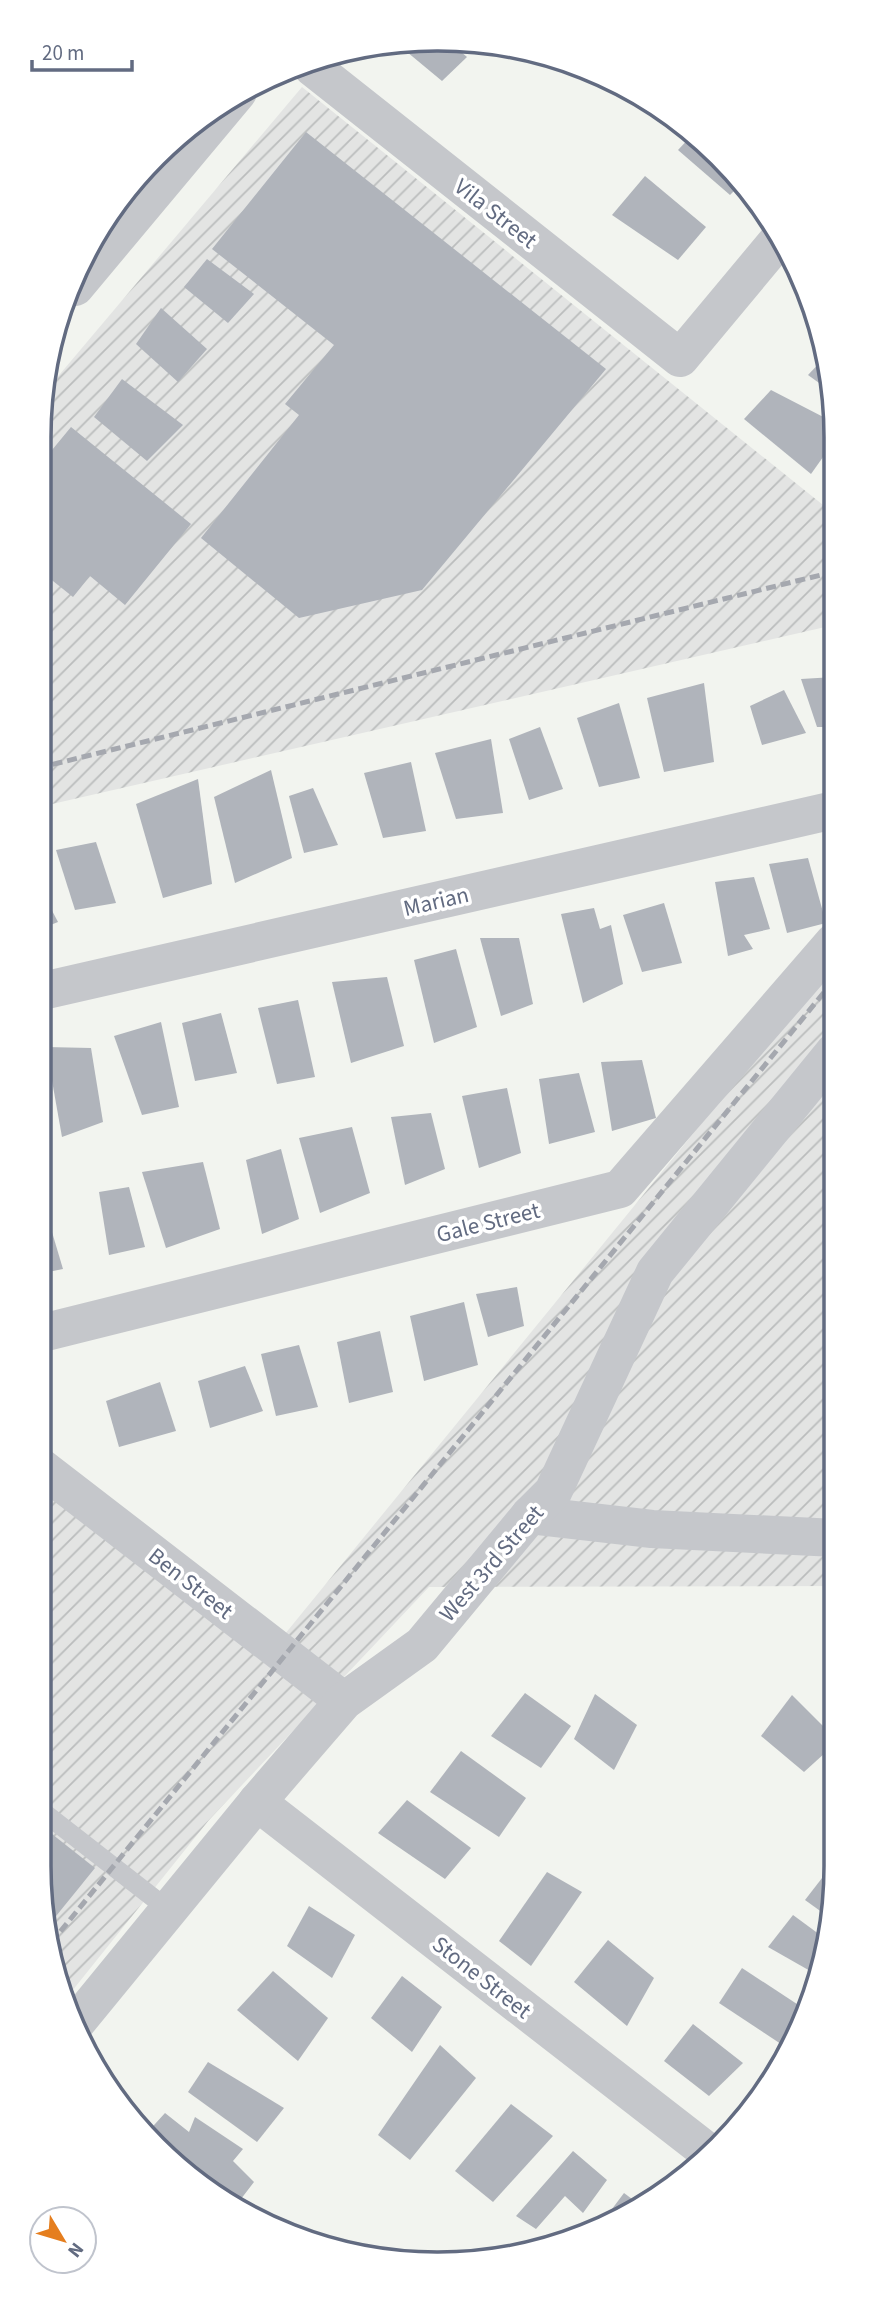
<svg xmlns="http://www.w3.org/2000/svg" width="875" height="2303" viewBox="0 0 875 2303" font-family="'Source Sans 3',sans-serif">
<defs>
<pattern id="industrial-furrows" width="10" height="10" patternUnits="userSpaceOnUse" patternTransform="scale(1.75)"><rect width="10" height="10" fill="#e3e4e3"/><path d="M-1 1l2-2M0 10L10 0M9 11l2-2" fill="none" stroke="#bbbdbd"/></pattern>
</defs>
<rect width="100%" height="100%" fill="#f2f4ef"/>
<g fill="url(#industrial-furrows)">
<polygon points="302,87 833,513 834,625 39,807 38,438 44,393"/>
<polygon points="834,961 836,1586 429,1587 209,1820 64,2001 60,1994 39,1865 38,1482 267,1656"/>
</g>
<g fill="#b0b4bb">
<polygon points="395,42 454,46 467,57 442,81"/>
<polygon points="306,132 606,369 422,590 299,618 201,538 299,415 285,404 334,345 212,249"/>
<polygon points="692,135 737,174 743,182 730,195 678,150"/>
<polygon points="645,176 706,227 678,260 612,215"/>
<polygon points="207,259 254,294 228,323 184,287"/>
<polygon points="161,308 207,349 178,382 136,344"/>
<polygon points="825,357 833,385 833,393 808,375"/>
<polygon points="122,379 183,425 147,461 94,417"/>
<polygon points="771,390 833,422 833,443 811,474 744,419"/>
<polygon points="71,427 191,524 125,605 90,576 73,597 38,569 38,467"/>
<polygon points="834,677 834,727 817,727 801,679"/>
<polygon points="704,683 714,762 664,772 647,698"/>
<polygon points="784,690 806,733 762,745 750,706"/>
<polygon points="619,703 640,778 599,787 577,718"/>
<polygon points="540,727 563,789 529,800 509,739"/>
<polygon points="491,739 503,813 456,819 435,753"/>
<polygon points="411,762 426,831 383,838 364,773"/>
<polygon points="271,770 292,858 235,883 214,797"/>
<polygon points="198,779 212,884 163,898 136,804"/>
<polygon points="313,788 338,845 304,853 289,796"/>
<polygon points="96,842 116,903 75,910 56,850"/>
<polygon points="808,858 826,923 787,933 769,864"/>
<polygon points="754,877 770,929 744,935 753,949 728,956 715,882"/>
<polygon points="38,884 58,922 38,930"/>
<polygon points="664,903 682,963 642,972 623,915"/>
<polygon points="594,908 600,929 611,925 623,984 583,1003 561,914"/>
<polygon points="480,938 519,938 533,1004 501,1016"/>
<polygon points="456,949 477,1027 434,1043 414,960"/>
<polygon points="387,977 404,1046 351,1063 332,982"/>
<polygon points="298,1000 315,1077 277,1084 258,1008"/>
<polygon points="221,1013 237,1073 195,1081 182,1023"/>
<polygon points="161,1022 179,1107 142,1115 114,1036"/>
<polygon points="46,1047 91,1048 103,1122 62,1137"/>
<polygon points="642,1060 656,1118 612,1131 601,1062"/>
<polygon points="579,1073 595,1132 549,1144 539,1079"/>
<polygon points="507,1088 521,1153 479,1168 462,1096"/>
<polygon points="431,1113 445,1169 405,1185 391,1117"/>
<polygon points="352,1127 370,1193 320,1213 299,1138"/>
<polygon points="281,1149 299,1219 262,1234 246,1160"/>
<polygon points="203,1162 220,1229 166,1248 142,1172"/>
<polygon points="129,1187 145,1247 109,1255 99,1192"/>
<polygon points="46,1212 63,1269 38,1274 38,1214"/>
<polygon points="517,1287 524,1326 488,1337 476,1294"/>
<polygon points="464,1302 478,1365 424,1381 410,1316"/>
<polygon points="380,1331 393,1392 349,1403 337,1342"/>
<polygon points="299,1345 318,1407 276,1416 261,1354"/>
<polygon points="245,1366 263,1411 210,1428 198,1381"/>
<polygon points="160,1382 176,1431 119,1447 106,1401"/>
<polygon points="525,1693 571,1726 541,1768 491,1736"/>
<polygon points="595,1694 637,1725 614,1770 574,1739"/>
<polygon points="792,1695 836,1739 836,1743 804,1772 761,1736"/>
<polygon points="461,1751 526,1798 499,1837 430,1792"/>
<polygon points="836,1789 836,1803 828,1798"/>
<polygon points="407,1800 471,1848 445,1879 378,1833"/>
<polygon points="38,1823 95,1868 48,1926 38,1866"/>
<polygon points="836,1860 836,1865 830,1918 805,1900"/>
<polygon points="547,1872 582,1892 531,1966 499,1941"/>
<polygon points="309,1906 355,1935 332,1978 287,1946"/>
<polygon points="793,1915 827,1940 823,1969 819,1976 768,1947"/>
<polygon points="608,1940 654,1978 627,2026 574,1982"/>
<polygon points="742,1968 803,2008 784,2046 719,2003"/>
<polygon points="273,1971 328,2018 298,2061 237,2010"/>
<polygon points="402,1976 442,2007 412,2052 371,2018"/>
<polygon points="693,2024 743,2063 709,2096 664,2061"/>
<polygon points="440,2045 476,2078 410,2160 378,2135"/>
<polygon points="208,2062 284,2108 257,2142 188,2092"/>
<polygon points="511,2104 553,2136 493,2202 455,2171"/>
<polygon points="165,2113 189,2132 195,2117 243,2149 233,2161 254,2182 234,2208 145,2135"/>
<polygon points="573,2151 607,2180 583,2213 565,2196 536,2229 516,2216"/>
<polygon points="624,2193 640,2205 603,2221"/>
</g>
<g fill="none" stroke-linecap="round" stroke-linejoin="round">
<polyline stroke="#c5c7cb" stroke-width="19" points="38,1808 169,1910"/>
<g stroke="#c5c7cb" stroke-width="38">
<polyline points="312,67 680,358 780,238"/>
<polyline points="38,992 834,810"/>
<polyline points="38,1334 620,1189 834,942"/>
<polyline points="38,1465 344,1701"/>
<polyline points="530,1515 652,1529 836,1538"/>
<polyline points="257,1802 708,2152"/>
<polyline points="76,2023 257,1802 344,1701 422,1645 530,1515 553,1492 655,1272 835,1051"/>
</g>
<polyline stroke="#c5c7cb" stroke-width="38" points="75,287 238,92"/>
<g stroke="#a5a8af" stroke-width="5" stroke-dasharray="10 5" stroke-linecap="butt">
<polyline points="38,768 833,572"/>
<polyline points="51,1943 834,980"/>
</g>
</g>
<g text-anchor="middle" stroke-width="7" stroke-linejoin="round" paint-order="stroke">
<g font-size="23" fill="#626b81" stroke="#fff">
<text transform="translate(496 213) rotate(38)" y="8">Vila Street</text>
<text transform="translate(436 901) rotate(-13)" y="8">Marian</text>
<text transform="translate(488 1222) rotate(-14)" y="8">Gale Street</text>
<text transform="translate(491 1563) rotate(-49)" y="8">West 3rd Street</text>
<text transform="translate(191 1583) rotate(38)" y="8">Ben Street</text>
<text transform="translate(482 1977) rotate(38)" y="8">Stone Street</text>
</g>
</g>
<path d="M0 0H875V2303H0ZM437 51H438A386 386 0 0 1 824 437V1866A386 386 0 0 1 438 2252H437A386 386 0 0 1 51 1866V437A386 386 0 0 1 437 51Z" fill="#fff" fill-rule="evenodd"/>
<path fill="none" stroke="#626b81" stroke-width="3.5" d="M437 51H438A386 386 0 0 1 824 437V1866A386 386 0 0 1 438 2252H437A386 386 0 0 1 51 1866V437A386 386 0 0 1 437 51Z"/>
<g transform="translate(63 2240) rotate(128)"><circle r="33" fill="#ffffff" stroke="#c0c4cd" stroke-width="2"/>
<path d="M0-5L12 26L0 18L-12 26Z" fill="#e57e1e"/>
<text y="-10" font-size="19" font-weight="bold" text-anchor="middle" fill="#626b81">N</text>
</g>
<path d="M32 60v10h100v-10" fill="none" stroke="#626b81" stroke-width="3.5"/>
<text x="42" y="60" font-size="21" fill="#626b81" stroke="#ffffff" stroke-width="5" paint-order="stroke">20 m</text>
</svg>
